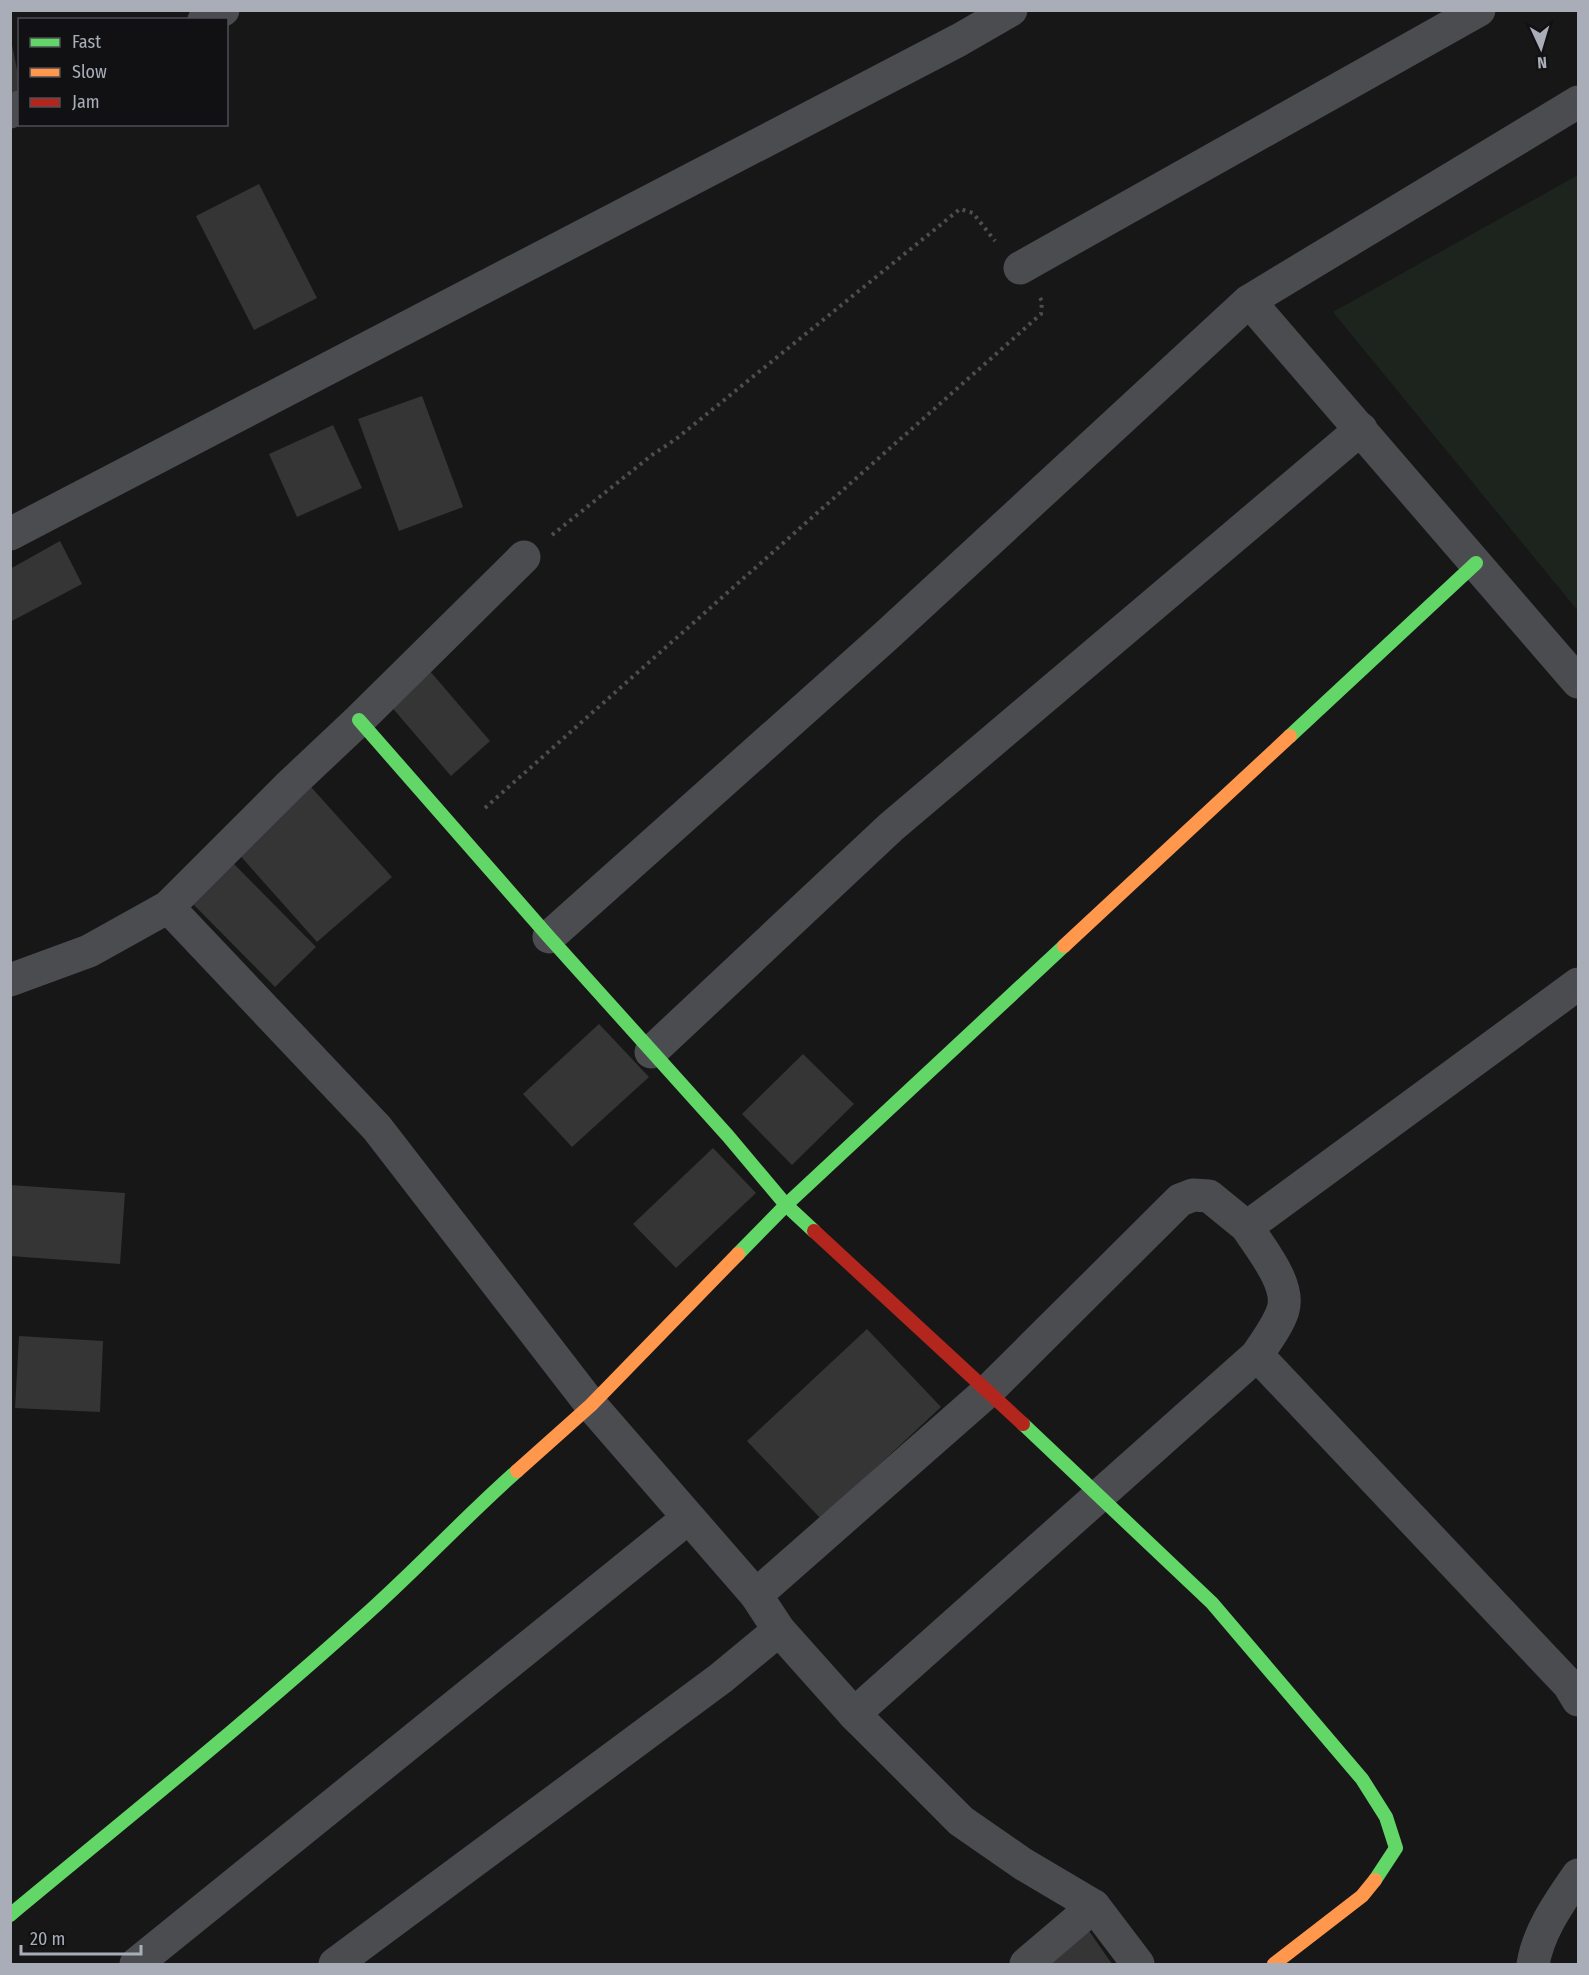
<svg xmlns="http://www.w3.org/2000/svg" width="1589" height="1975" viewBox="0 0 1589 1975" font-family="'Fira Sans Condensed',sans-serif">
<rect width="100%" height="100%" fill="#171717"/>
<polygon fill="#1d241e" points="1578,175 1578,611 1333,312"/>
<g fill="#353536">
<polygon points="10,35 20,84 20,107 10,110"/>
<polygon points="259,184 317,298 254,330 196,216"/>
<polygon points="422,396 463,507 399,531 358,419"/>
<polygon points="333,425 362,488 297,517 269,454"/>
<polygon points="60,541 82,584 10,622 10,569"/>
<polygon points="429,670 490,741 451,776 389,704"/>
<polygon points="311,787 392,877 317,942 237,852"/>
<polygon points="232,862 316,947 275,987 192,903"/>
<polygon points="599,1024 649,1077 572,1147 523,1094"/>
<polygon points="803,1054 854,1104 792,1165 742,1114"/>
<polygon points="713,1148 756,1193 676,1268 633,1224"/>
<polygon points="10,1185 125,1193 120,1264 10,1256"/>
<polygon points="867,1329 941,1407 821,1519 747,1441"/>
<polygon points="19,1336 103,1341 100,1412 15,1408"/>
<polygon points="1087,1928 1112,1964 1035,1964"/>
</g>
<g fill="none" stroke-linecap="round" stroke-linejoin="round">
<g stroke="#4d4e52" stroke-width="4" stroke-dasharray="3 4.5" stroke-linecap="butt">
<polyline points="552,535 652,455 676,439 960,209 973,213 995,241"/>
<polyline points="485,808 1041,314 1042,301 1040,298"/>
</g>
<g stroke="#4b4c50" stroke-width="33">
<polyline points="204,20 223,10"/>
<polyline points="1578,102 1249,301 1578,682"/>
<polyline points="10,112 20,107"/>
<polyline points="1020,268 1479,10"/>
<polyline points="10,534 959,40 1011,10"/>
<polyline points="168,907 377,1128 591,1405 756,1595 779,1630 854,1714 961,1821 1023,1864 1094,1906 1138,1964"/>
<polyline points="549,937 886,636 1249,301"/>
<polyline points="10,980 89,951 168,907 290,785 359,720 524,557"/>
<polyline points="651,1052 891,827 1361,429"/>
<polyline points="1257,1355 1569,1685 1578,1700"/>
<polyline points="756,1595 988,1391 1180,1200 1193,1195 1209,1196 1247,1227 1578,984"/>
<path d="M854 1714 1257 1355C1266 1341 1278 1326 1283 1310 1291 1284 1260 1248 1247 1227"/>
<polyline points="136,1964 688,1518"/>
<polyline points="335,1964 721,1678 779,1630"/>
<polyline points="1026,1964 1094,1906"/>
<path d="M1533 1964C1539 1930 1559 1903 1578 1875"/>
</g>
<g stroke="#63d668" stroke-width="14">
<polyline points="359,720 549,937 728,1136 786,1205 814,1231"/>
<polyline points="1290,736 1476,563"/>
<polyline points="738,1254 786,1205 1064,946"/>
<polyline points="1023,1424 1212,1603 1362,1779 1386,1817 1396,1848 1375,1880"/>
<path d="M10 1915C128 1817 248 1721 362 1618 415 1571 464 1518 517 1471"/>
</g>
<g stroke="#ff974d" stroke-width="14">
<polyline points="1064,946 1290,736"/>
<polyline points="517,1471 591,1405 738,1254"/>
<polyline points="1274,1964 1362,1896 1375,1880"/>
</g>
<polyline stroke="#b3261e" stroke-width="14" points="814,1231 1023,1424"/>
</g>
<rect width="1589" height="1975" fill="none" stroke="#a8adb8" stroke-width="24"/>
<rect x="18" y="18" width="210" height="108" fill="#111113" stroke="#4d4f55" stroke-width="1.5"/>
<rect x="30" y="38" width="30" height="9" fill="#63d668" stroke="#4d4f55" stroke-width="1.5"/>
<text x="72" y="48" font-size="18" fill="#a8adb8">Fast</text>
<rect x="30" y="68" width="30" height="9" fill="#ff974d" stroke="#4d4f55" stroke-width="1.5"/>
<text x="72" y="78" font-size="18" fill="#a8adb8">Slow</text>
<rect x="30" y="98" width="30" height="9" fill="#b3261e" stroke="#4d4f55" stroke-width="1.5"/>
<text x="72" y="108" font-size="18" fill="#a8adb8">Jam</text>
<g transform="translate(1541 48) rotate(176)" stroke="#111113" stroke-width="4.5" paint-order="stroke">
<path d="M0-4.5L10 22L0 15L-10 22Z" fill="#a8adb8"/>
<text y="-9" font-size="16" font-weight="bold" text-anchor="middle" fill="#a8adb8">N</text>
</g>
<path d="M21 1945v9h120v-9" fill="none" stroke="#a8adb8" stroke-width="3"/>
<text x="30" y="1945" font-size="18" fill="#a8adb8" stroke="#111113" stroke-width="4.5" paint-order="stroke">20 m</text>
</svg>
